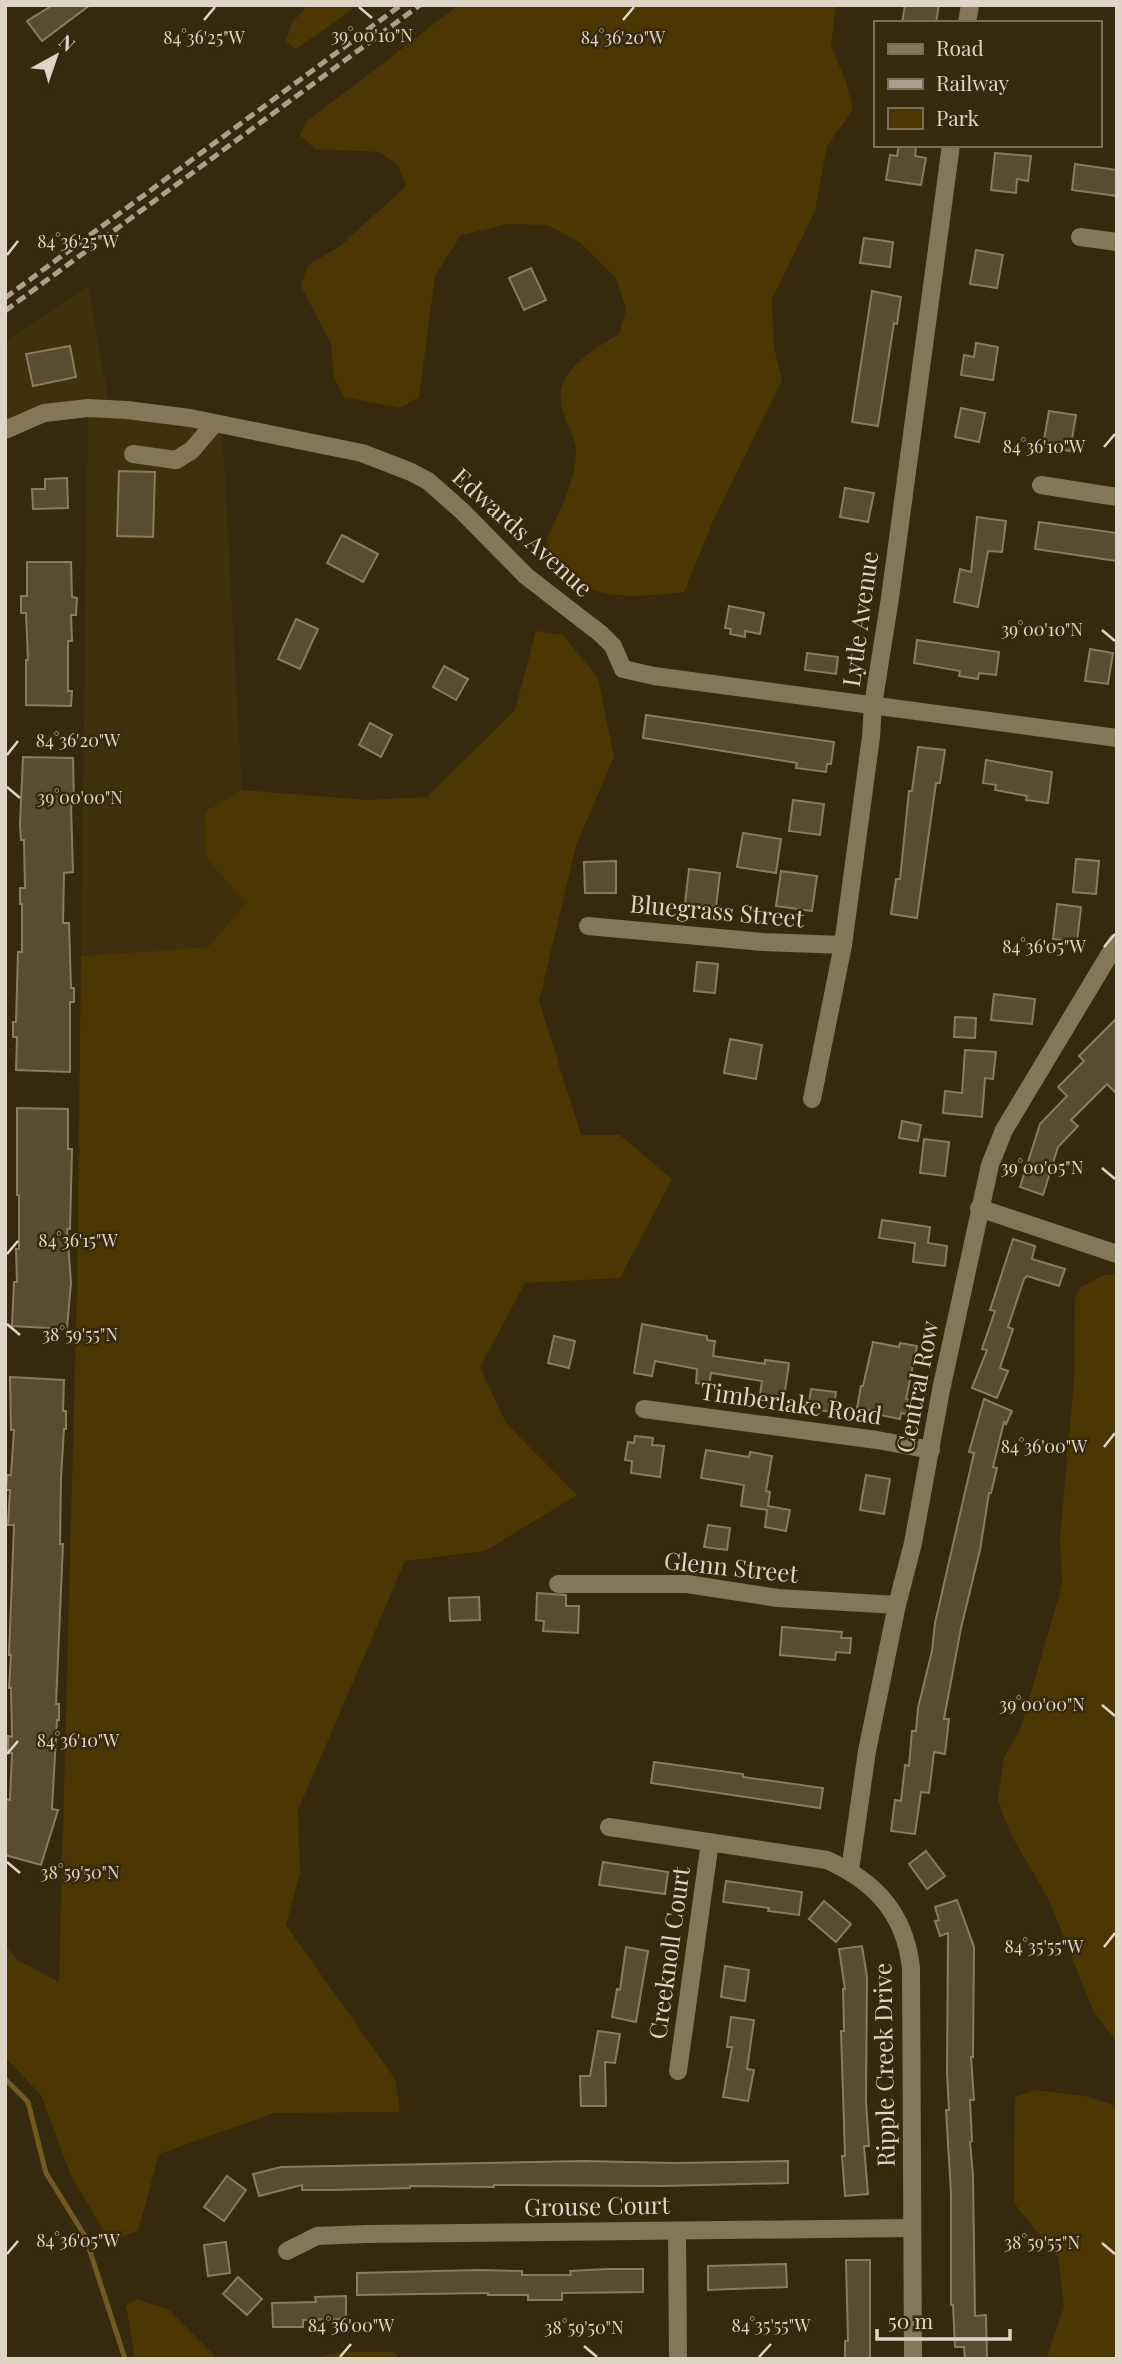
<svg xmlns="http://www.w3.org/2000/svg" width="1122" height="2364" viewBox="0 0 1122 2364" font-family="'Playfair Display',serif">
<rect width="100%" height="100%" fill="#37290e"/>
<polygon fill="#41300d" points="88,286 110,409 222,425 242,790 205,811 246,903 208,947 81,956 88,408 5,430 5,343"/>
<g fill="#4c3602">
<polygon points="308,5 359,5 296,49 286,41 292,23"/>
<path d="M459 5H836L831 46 846 82 853 110 827 146 815 211 772 299 774 348 782 380 713 521 684 592C641 597 588 603 556 566 551 560 549 549 546 541 558 513 577 481 576 450 575 436 565 422 562 409 552 372 593 350 619 334L626 309 616 278 581 243 548 225 509 224 461 235 435 276 419 397 400 408 344 397 334 378 331 344 301 286 307 266 340 246 406 186 398 165 379 152 315 149 300 135 306 122Z"/>
<polygon points="536,631 563,635 598,678 614,756 576,846 539,1001 581,1135 620,1135 672,1179 620,1278 525,1283 480,1367 506,1423 577,1495 485,1551 405,1561 298,1810 300,1873 286,1925 395,2079 400,2112 274,2113 159,2154 138,2231 110,2241 71,2176 41,2095 5,2057 5,1945 16,1959 59,1982 77,1290 81,956 208,947 246,903 206,857 205,811 242,790 368,800 427,797 515,710"/>
<polygon points="1104,1275 1117,1275 1117,2043 1093,2010 1048,1898 1009,1831 998,1799 1004,1758 1021,1727 1062,1585 1060,1539 1074,1380 1075,1297 1081,1287"/>
<polygon points="1035,2090 1085,2096 1117,2106 1117,2359 1046,2359 1064,2307 1058,2257 1014,2203 1015,2097"/>
<polygon points="137,2299 169,2310 218,2359 135,2359 126,2306"/>
<polygon points="343,2352 394,2352 399,2359 304,2359"/>
</g>
<g fill="none" stroke-linecap="round" stroke-linejoin="round">
<polyline stroke="#745920" stroke-width="5" points="5,2079 28,2102 46,2173 85,2236 125,2359"/>
</g>
<g fill="#5a4c30" stroke="#8b7b5e" stroke-width="2">
<polygon points="53,5 90,5 42,41 27,21"/>
<polygon points="905,5 939,5 936,23 902,23"/>
<polygon points="899,145 916,147 915,156 926,158 921,185 886,180 890,155 897,156"/>
<polygon points="995,153 1031,156 1028,181 1017,179 1016,193 991,190"/>
<polygon points="1075,164 1117,170 1117,196 1072,190"/>
<polygon points="864,238 893,242 890,267 860,263"/>
<polygon points="976,250 1003,255 997,288 970,284"/>
<polygon points="531,268 546,300 524,310 509,278"/>
<polygon points="872,291 901,297 897,324 894,323 878,426 852,422"/>
<polygon points="976,343 998,347 993,380 961,375 964,355 974,357"/>
<polygon points="70,346 76,377 33,386 26,354"/>
<polygon points="961,408 985,413 979,442 955,437"/>
<polygon points="1049,411 1076,415 1070,451 1043,446"/>
<polygon points="119,471 155,472 153,537 117,536"/>
<polygon points="67,478 68,508 33,509 32,489 45,489 45,479"/>
<polygon points="845,488 874,493 868,522 840,517"/>
<polygon points="977,517 1006,521 1002,552 988,551 978,607 954,602 960,569 971,572"/>
<polygon points="1039,522 1117,533 1117,561 1035,549"/>
<polygon points="342,535 378,554 363,582 327,563"/>
<polygon points="27,562 71,562 72,597 77,598 76,615 71,615 72,641 68,641 68,691 72,691 71,706 26,705 26,660 28,660 26,613 21,613 21,596 27,596"/>
<polygon points="729,606 764,613 760,634 745,631 745,637 730,634 731,629 725,628"/>
<polygon points="296,619 318,629 300,669 278,659"/>
<polygon points="917,640 999,652 996,675 979,673 978,679 959,676 960,671 914,663"/>
<polygon points="1090,649 1113,653 1108,684 1085,681"/>
<polygon points="807,653 838,657 836,674 805,670"/>
<polygon points="444,666 468,679 456,700 433,687"/>
<polygon points="646,715 834,742 831,764 827,764 826,772 796,768 797,763 643,738"/>
<polygon points="370,723 392,735 381,757 359,745"/>
<polygon points="918,747 945,750 940,783 936,783 917,918 891,914 896,879 900,879 909,791 912,791"/>
<polygon points="23,757 73,758 74,805 71,805 73,872 64,873 63,923 69,923 71,988 74,988 74,1002 70,1002 70,1072 16,1070 17,1037 13,1037 13,1022 16,1022 18,952 22,952 22,904 20,904 20,888 25,888 24,840 21,840 20,824"/>
<polygon points="986,760 1052,772 1048,803 1026,800 1027,796 995,790 996,785 983,783"/>
<polygon points="793,800 824,804 820,835 789,831"/>
<polygon points="743,833 781,839 776,873 737,867"/>
<polygon points="1076,859 1099,861 1096,894 1073,892"/>
<polygon points="616,861 616,893 585,893 584,862"/>
<polygon points="689,869 720,873 716,907 685,903"/>
<polygon points="781,871 817,876 812,911 776,906"/>
<polygon points="1057,904 1081,907 1077,942 1053,939"/>
<polygon points="697,962 718,964 715,993 694,991"/>
<polygon points="994,994 1035,999 1032,1024 991,1020"/>
<polygon points="955,1017 976,1018 975,1038 954,1037"/>
<polygon points="1117,1018 1117,1094 1107,1084 1071,1120 1078,1126 1058,1147 1043,1195 1020,1187 1040,1124 1067,1096 1058,1087 1084,1061 1079,1056"/>
<polygon points="730,1039 762,1045 756,1079 724,1073"/>
<polygon points="965,1050 996,1052 993,1079 985,1078 982,1117 943,1113 945,1091 962,1093"/>
<polygon points="17,1108 68,1109 68,1149 72,1149 70,1229 67,1229 71,1283 67,1329 12,1326 14,1282 17,1282 16,1249 19,1249 19,1195 17,1195"/>
<polygon points="902,1121 921,1125 918,1141 899,1138"/>
<polygon points="924,1139 949,1142 945,1176 920,1173"/>
<polygon points="882,1220 930,1227 928,1243 947,1246 945,1266 913,1262 915,1243 879,1238"/>
<polygon points="1013,1239 1035,1246 1032,1259 1065,1269 1059,1286 1027,1276 1024,1279 1008,1327 1013,1329 1000,1368 1008,1371 997,1398 972,1388 987,1350 982,1349 995,1311 990,1310"/>
<polygon points="642,1324 707,1336 707,1340 715,1341 713,1356 765,1364 765,1360 789,1363 784,1398 760,1395 762,1381 711,1373 709,1385 696,1383 697,1369 655,1361 652,1376 634,1373"/>
<polygon points="554,1336 575,1341 569,1368 548,1363"/>
<polygon points="873,1342 899,1347 900,1343 917,1346 906,1399 913,1400 910,1415 901,1413 900,1419 875,1414 875,1411 857,1408 861,1386 863,1386"/>
<polygon points="10,1377 64,1380 63,1411 66,1411 66,1429 64,1429 61,1478 60,1544 63,1544 56,1704 59,1704 59,1720 57,1720 52,1809 58,1810 41,1865 5,1855 5,1799 10,1800 12,1753 8,1753 8,1736 12,1737 11,1688 9,1688 11,1655 9,1655 14,1525 8,1525 10,1490 6,1490 7,1475 11,1475 14,1430 11,1430"/>
<polygon points="811,1389 836,1392 833,1412 808,1409"/>
<polygon points="984,1399 1012,1411 1006,1424 1004,1422 993,1467 997,1468 991,1493 989,1493 980,1550 961,1628 944,1719 949,1719 945,1754 934,1752 929,1793 921,1792 915,1834 891,1831 895,1800 901,1801 905,1765 909,1766 912,1731 916,1731 918,1708 932,1651 935,1623 974,1453 969,1452"/>
<polygon points="635,1436 653,1438 652,1445 664,1446 660,1477 631,1473 632,1461 625,1460 628,1442 634,1443"/>
<polygon points="706,1450 749,1457 750,1452 772,1456 766,1491 770,1492 768,1506 790,1510 786,1531 765,1527 767,1510 741,1506 744,1485 701,1478"/>
<polygon points="866,1475 890,1479 884,1514 860,1510"/>
<polygon points="708,1525 730,1528 727,1550 704,1547"/>
<polygon points="537,1593 566,1595 566,1606 579,1606 578,1633 543,1631 544,1621 536,1620"/>
<polygon points="479,1597 480,1620 450,1621 449,1598"/>
<polygon points="782,1627 842,1632 841,1638 851,1638 850,1653 836,1652 835,1660 780,1655"/>
<polygon points="654,1762 743,1774 743,1777 823,1788 820,1808 651,1783"/>
<polygon points="926,1851 945,1876 927,1889 909,1864"/>
<polygon points="603,1862 668,1872 665,1894 599,1885"/>
<polygon points="726,1881 802,1892 799,1915 768,1911 769,1908 723,1902"/>
<polygon points="957,1900 974,1947 973,2057 971,2057 974,2100 970,2100 972,2141 970,2142 973,2175 975,2316 986,2315 987,2359 965,2359 964,2347 955,2347 953,2305 951,2305 951,2193 946,2110 949,2110 947,2073 948,1933 940,1936 935,1921 939,1920 935,1907"/>
<polygon points="824,1901 851,1924 836,1942 809,1919"/>
<polygon points="862,1946 867,1977 866,2101 869,2146 864,2146 868,2194 845,2196 842,2156 845,2156 841,2031 844,2031 843,1989 845,1989 839,1949"/>
<polygon points="626,1947 648,1951 636,2022 612,2017 617,1989 620,1990"/>
<polygon points="725,1966 749,1970 745,2001 721,1997"/>
<polygon points="731,2017 754,2020 747,2069 754,2070 748,2101 723,2097 732,2047 727,2047"/>
<polygon points="598,2031 620,2034 615,2063 605,2062 606,2106 581,2106 580,2076 590,2076"/>
<polygon points="584,2161 674,2163 788,2161 788,2183 664,2186 494,2185 494,2187 410,2186 410,2188 332,2190 302,2190 302,2185 259,2196 253,2174 281,2167"/>
<polygon points="227,2176 246,2190 224,2221 204,2207"/>
<polygon points="226,2242 230,2273 208,2276 204,2245"/>
<polygon points="846,2260 870,2260 870,2359 845,2359 845,2341 848,2341"/>
<polygon points="786,2264 787,2287 708,2290 708,2266"/>
<polygon points="609,2269 643,2269 643,2292 562,2293 562,2300 528,2300 528,2295 488,2295 488,2293 357,2295 357,2273 479,2270 522,2271 522,2275 571,2275 570,2271"/>
<polygon points="238,2277 262,2299 247,2315 223,2294"/>
<polygon points="346,2296 346,2319 303,2320 303,2327 273,2327 272,2303 316,2302 315,2297"/>
</g>
<g fill="none" stroke-linecap="round" stroke-linejoin="round">
<g stroke="#857559" stroke-width="18">
<polyline points="967,23 970,5"/>
<polyline points="1080,237 1117,242"/>
<polyline points="5,430 44,413 88,408 127,410 190,418 362,453 411,472 428,481 462,511 526,576 601,634 613,646 623,669 654,676 1117,738"/>
<polyline points="133,454 176,460 192,450 214,424"/>
<polyline points="1041,485 1117,497"/>
<polyline points="588,926 763,942 843,945"/>
<polyline points="812,1099 843,945 871,737 873,705 890,598 951,145"/>
<polyline points="979,1208 1117,1254"/>
<polyline points="644,1409 877,1440 931,1450"/>
<polyline points="558,1584 687,1584 778,1598 897,1605"/>
<path d="M609 1827 827 1860C876 1882 905 1914 911 1968L913 2359"/>
<polyline points="850,1870 867,1751 897,1605 913,1543 941,1390 990,1165 1004,1130 1117,942"/>
<polyline points="678,2071 710,1842"/>
<polyline points="677,2231 678,2359"/>
<polyline points="287,2251 317,2236 366,2234 911,2228"/>
</g>
<g stroke="#aa9f8d" stroke-width="5" stroke-dasharray="10 5" stroke-linecap="butt">
<polyline points="5,298 401,5"/>
<polyline points="5,311 420,5"/>
</g>
</g>
<path fill="none" stroke="#ded5c6" stroke-width="2.5" d="M359 7 372 18M204 20 215 7M623 20 634 7M7 255 18 241M1104 447 1115 434M1102 630 1115 641M7 755 18 741M7 787 20 798M1104 947 1115 934M1102 1168 1115 1179M7 1254 18 1241M7 1324 20 1335M1104 1447 1115 1433M1102 1705 1115 1716M7 1754 18 1741M7 1862 20 1873M1104 1947 1115 1933M1102 2243 1115 2254M7 2254 18 2241M584 2346 597 2357M340 2357 351 2344M759 2357 771 2344"/>
<g text-anchor="middle" stroke-width="5" stroke-linejoin="round" paint-order="stroke">
<g font-size="24" fill="#ded5c6" stroke="#37290e">
<text transform="translate(522 533) rotate(42)" y="8">Edwards Avenue</text>
<text transform="translate(861 619) rotate(-82)" y="8">Lytle Avenue</text>
<text transform="translate(717 912) rotate(5)" y="8">Bluegrass Street</text>
<text transform="translate(918 1387) rotate(-79)" y="8">Central Row</text>
<text transform="translate(791 1404) rotate(8)" y="8">Timberlake Road</text>
<text transform="translate(731 1568) rotate(6)" y="8">Glenn Street</text>
<text transform="translate(670 1953) rotate(-82)" y="8">Creeknoll Court</text>
<text transform="translate(885 2065) rotate(-91)" y="8">Ripple Creek Drive</text>
<text transform="translate(597 2207) rotate(-1)" y="8">Grouse Court</text>
</g>
</g>
<g font-size="18" text-anchor="middle" fill="#ded5c6" stroke="#37290e" stroke-width="5" stroke-linejoin="round" paint-order="stroke">
<text x="372" y="42">39°00'10"N</text>
<text x="204" y="44">84°36'25"W</text>
<text x="623" y="44">84°36'20"W</text>
<text x="78" y="248">84°36'25"W</text>
<text x="1044" y="453">84°36'10"W</text>
<text x="1042" y="636">39°00'10"N</text>
<text x="78" y="747">84°36'20"W</text>
<text x="80" y="804">39°00'00"N</text>
<text x="1044" y="953">84°36'05"W</text>
<text x="1042" y="1174">39°00'05"N</text>
<text x="78" y="1247">84°36'15"W</text>
<text x="80" y="1341">38°59'55"N</text>
<text x="1044" y="1453">84°36'00"W</text>
<text x="1042" y="1711">39°00'00"N</text>
<text x="78" y="1747">84°36'10"W</text>
<text x="80" y="1879">38°59'50"N</text>
<text x="1044" y="1953">84°35'55"W</text>
<text x="78" y="2247">84°36'05"W</text>
<text x="1042" y="2249">38°59'55"N</text>
<text x="351" y="2332">84°36'00"W</text>
<text x="771" y="2332">84°35'55"W</text>
<text x="584" y="2334">38°59'50"N</text>
</g>
<rect width="1122" height="2364" fill="none" stroke="#ded5c6" stroke-width="14"/>
<rect x="874" y="21" width="228" height="126" fill="#37290e" stroke="#7a6e58" stroke-width="2"/>
<rect x="888" y="44" width="35" height="10" fill="#857559" stroke="#7a6e58" stroke-width="2"/>
<text x="936" y="56" font-size="21" fill="#ded5c6">Road</text>
<rect x="888" y="79" width="35" height="10" fill="#aa9f8d" stroke="#7a6e58" stroke-width="2"/>
<text x="936" y="91" font-size="21" fill="#ded5c6">Railway</text>
<rect x="888" y="108" width="35" height="21" fill="#4c3602" stroke="#7a6e58" stroke-width="2"/>
<text x="936" y="126" font-size="21" fill="#ded5c6">Park</text>
<g transform="translate(56 56) rotate(40)" stroke="#37290e" stroke-width="5" paint-order="stroke">
<path d="M0-5L12 26L0 18L-12 26Z" fill="#ded5c6"/>
<text y="-10" font-size="19" font-weight="bold" text-anchor="middle" fill="#ded5c6">N</text>
</g>
<path d="M877 2329v10h133v-10" fill="none" stroke="#ded5c6" stroke-width="3.5"/>
<text x="888" y="2329" font-size="21" fill="#ded5c6" stroke="#37290e" stroke-width="5" paint-order="stroke">50 m</text>
</svg>
